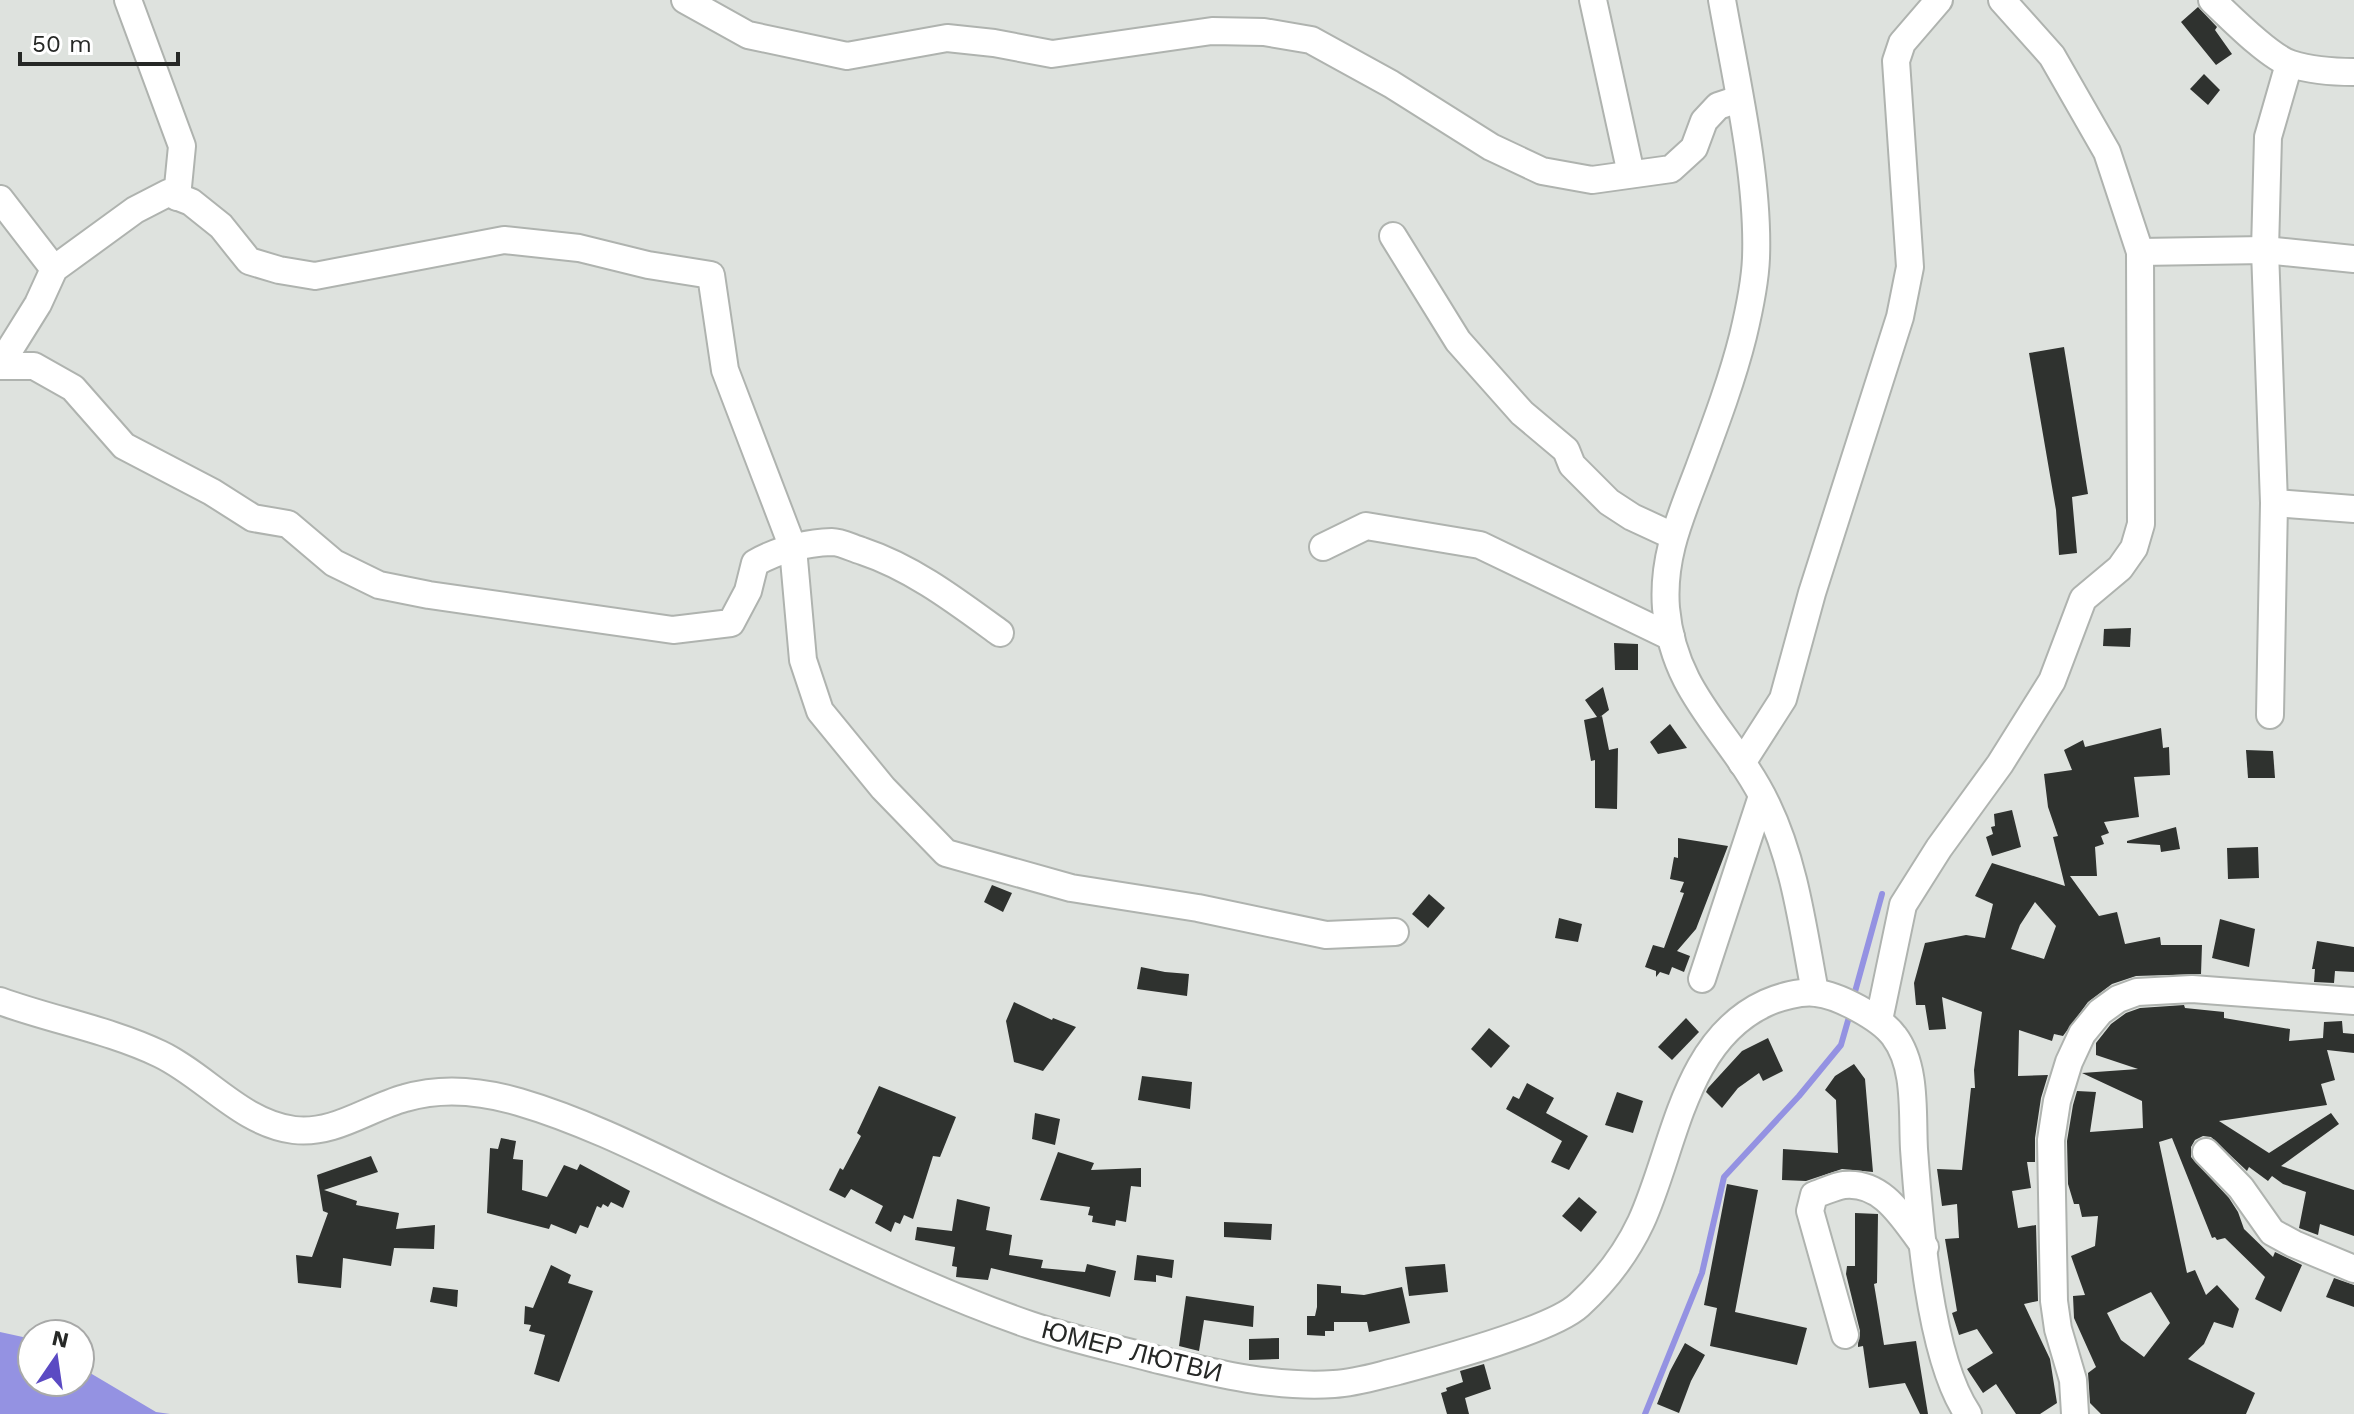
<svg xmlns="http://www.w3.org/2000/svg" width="2354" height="1414" viewBox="0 0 2354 1414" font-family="'Work Sans',sans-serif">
<rect width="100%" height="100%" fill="#dee2de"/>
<polygon fill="#9492e2" points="0,1332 32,1339 32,1382 80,1382 80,1367 156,1412 170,1414 0,1414"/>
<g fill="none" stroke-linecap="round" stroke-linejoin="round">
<g stroke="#9492e2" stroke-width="6">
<polyline points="1853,999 1882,894"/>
<polyline points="1645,1414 1702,1273 1724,1177 1799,1096 1841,1045 1851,1010"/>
</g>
</g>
<g fill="#2f322f" fill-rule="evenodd">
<polygon points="2198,7 2217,27 2215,30 2232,54 2216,65 2181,22"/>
<polygon points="2204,74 2220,90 2208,105 2190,89"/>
<polygon points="2064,347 2088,494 2072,497 2077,553 2059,555 2056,510 2029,353"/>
<polygon points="2131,628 2130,647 2103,646 2104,629"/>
<polygon points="1614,643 1638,644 1638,670 1615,670"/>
<polygon points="1603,687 1609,710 1600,717 1602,716 1609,750 1618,748 1617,809 1595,808 1595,760 1591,761 1584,720 1597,717 1585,700"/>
<polygon points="1670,724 1687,748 1658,754 1650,742"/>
<path d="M2161 728 2163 748 2169 747 2170 775 2134 777 2139 817 2104 822 2109 833 2101 836 2104 844 2095 847 2097 876H2070L2099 916 2117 912 2125 944 2160 937 2161 945H2202L2201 974 2136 976 2112 984 2088 1002 2063 1036 2054 1034 2052 1041 2019 1030 2018 1076 2048 1075 2041 1098 2035 1138V1162H2027L2031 1188 2012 1191 2018 1228 2036 1225 2038 1301 2024 1304 2050 1359 2057 1403 2040 1414H2016L1996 1384 1983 1393 1967 1369 1993 1353 1977 1329 1959 1335 1952 1313 1957 1311 1945 1239 1959 1238 1957 1204 1942 1206 1937 1169 1962 1170 1971 1088H1975L1974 1070 1982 1012 1942 997 1946 1029 1929 1030 1925 1005H1916L1914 983 1925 943 1966 935 1985 938 1993 904 1975 896 1992 863 2065 886 2053 837 2058 836 2048 807 2044 774 2072 770 2064 750 2083 740 2085 747ZM2035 902 2056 926 2044 959 2011 949 2020 925Z"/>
<polygon points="2246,750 2273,751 2275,778 2248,778"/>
<polygon points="2012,810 2021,847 1992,856 1986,837 1993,834 1991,827 1995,826 1994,814"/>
<polygon points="2176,827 2180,849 2161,852 2160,845 2127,843 2127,841"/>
<polygon points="1678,838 1728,846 1696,929 1677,951 1690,956 1684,972 1672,967 1669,975 1660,972 1656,977 1656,971 1645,967 1653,945 1664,948 1684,893 1680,892 1684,882 1670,879 1674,857 1678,858"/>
<polygon points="2258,847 2259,878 2228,879 2227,848"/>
<polygon points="992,885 1012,893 1003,912 984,902"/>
<polygon points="1429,894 1445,908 1428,928 1412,914"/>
<polygon points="1559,918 1582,924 1578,942 1555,938"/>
<polygon points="2220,919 2255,929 2249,967 2212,958"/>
<polygon points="2317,941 2354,947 2354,972 2335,971 2334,983 2314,982 2315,969 2312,969"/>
<polygon points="1141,967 1165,972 1189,974 1187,996 1137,989"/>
<polygon points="1014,1002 1052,1020 1053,1018 1076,1027 1043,1071 1014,1062 1006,1021"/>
<path d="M2184 1005 2185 1008 2224 1012V1018L2290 1029 2289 1041 2323 1038 2324 1022 2342 1021 2343 1033 2354 1034V1053L2327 1050 2335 1080 2321 1084 2327 1105 2219 1121 2269 1153 2331 1113 2339 1124 2281 1166 2354 1190V1236L2320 1224 2318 1235 2299 1228 2306 1192 2283 1184 2272 1176 2268 1181 2249 1167 2247 1171 2211 1137 2203 1136 2195 1140 2191 1147V1157L2229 1198 2238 1212 2244 1229 2273 1257 2275 1252 2302 1265 2281 1312 2255 1299 2265 1277 2225 1238 2217 1240 2215 1237 2212 1238 2172 1138 2159 1142 2187 1273 2195 1270 2206 1295 2217 1285 2239 1309 2233 1328 2214 1322 2204 1344 2188 1359 2255 1393 2246 1414H2101L2090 1403 2088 1373 2096 1367 2074 1318 2073 1296 2085 1295 2071 1256 2095 1246 2098 1216 2082 1217 2079 1204H2074L2068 1184 2067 1141 2073 1105 2077 1091 2096 1092 2090 1132 2143 1128 2142 1101 2082 1073 2138 1069 2096 1055V1043L2111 1024 2126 1013 2140 1008ZM2151 1292 2170 1323 2144 1357 2121 1340 2107 1313Z"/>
<polygon points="1686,1018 1699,1032 1672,1060 1658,1047"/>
<polygon points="1489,1028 1510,1046 1491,1068 1471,1049"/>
<polygon points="1768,1038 1783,1071 1763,1081 1759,1073 1738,1088 1722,1108 1706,1092 1708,1088 1742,1051"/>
<polygon points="1854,1064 1865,1079 1873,1172 1842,1169 1806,1181 1782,1180 1783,1149 1838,1153 1836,1100 1825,1090 1835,1076"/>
<polygon points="1142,1076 1192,1082 1190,1109 1138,1100"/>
<polygon points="1527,1083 1554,1098 1546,1113 1588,1136 1569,1170 1551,1162 1562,1141 1506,1109 1513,1096 1519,1099"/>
<polygon points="879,1086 956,1117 940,1157 933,1156 913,1219 904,1215 900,1224 895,1222 891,1232 875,1223 883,1206 851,1189 845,1198 829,1190 840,1168 843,1170 861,1136 857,1133"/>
<polygon points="1617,1092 1643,1101 1633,1133 1605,1125"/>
<polygon points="1035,1113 1060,1119 1055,1145 1032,1139"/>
<polygon points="501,1138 516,1141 513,1159 523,1160 522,1190 547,1197 564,1165 577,1170 580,1164 630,1191 623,1208 611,1202 608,1207 603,1204 601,1208 597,1206 588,1228 580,1225 576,1234 551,1224 549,1229 487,1213 490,1148 498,1149"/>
<polygon points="1058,1152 1094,1163 1091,1170 1141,1168 1141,1187 1131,1186 1126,1222 1116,1220 1115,1226 1092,1222 1093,1216 1088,1215 1090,1207 1040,1200"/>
<polygon points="371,1156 378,1172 324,1190 357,1201 356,1205 399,1213 396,1229 435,1225 434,1249 394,1248 391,1266 343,1258 341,1288 298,1283 296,1255 312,1257 328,1213 323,1211 317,1175"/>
<polygon points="1727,1184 1758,1190 1735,1312 1807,1328 1797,1365 1710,1346 1717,1308 1704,1305"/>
<polygon points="1579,1197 1597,1212 1581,1232 1562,1216"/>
<polygon points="957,1199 990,1207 986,1230 1012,1235 1009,1255 1043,1260 1041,1268 1085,1272 1087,1264 1116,1271 1110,1297 991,1268 988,1280 956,1277 957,1267 952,1266 955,1247 915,1240 917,1227 952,1231"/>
<polygon points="1855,1213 1878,1214 1877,1283 1874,1284 1884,1345 1916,1341 1928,1414 1920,1414 1905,1383 1869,1388 1863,1346 1858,1347 1858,1344 1860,1331 1846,1274 1847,1266 1855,1266"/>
<polygon points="1224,1222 1272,1224 1271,1240 1224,1237"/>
<polygon points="1137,1255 1174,1260 1172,1278 1156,1275 1156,1282 1134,1280"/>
<polygon points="1445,1264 1448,1292 1409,1296 1405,1267"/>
<polygon points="551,1265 571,1275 568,1283 593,1291 559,1382 534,1374 545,1335 529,1331 531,1325 524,1324 525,1306 533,1308"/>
<polygon points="2334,1278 2354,1285 2354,1307 2326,1297"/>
<polygon points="1317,1284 1341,1286 1341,1293 1364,1295 1402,1287 1410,1323 1369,1332 1367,1322 1334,1322 1334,1331 1325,1331 1325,1336 1307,1335 1307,1316 1315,1316 1317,1307"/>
<polygon points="433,1287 458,1290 457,1307 430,1302"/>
<polygon points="1186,1296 1254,1306 1253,1327 1204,1320 1199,1351 1179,1346"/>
<polygon points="1279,1338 1279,1359 1249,1360 1249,1339"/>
<polygon points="1685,1343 1705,1355 1691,1381 1679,1413 1657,1404 1670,1371"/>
<polygon points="1484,1364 1491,1389 1465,1398 1469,1414 1447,1414 1441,1393 1447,1391 1446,1388 1463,1382 1460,1371"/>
</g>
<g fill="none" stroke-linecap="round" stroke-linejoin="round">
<defs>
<g id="minor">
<polyline points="128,0 182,146 177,197"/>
<polyline points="685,0 748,35 847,56 947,38 994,43 1052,54 1212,31 1264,32 1311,40 1391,84 1491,147 1542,171 1592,180 1671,169 1694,148 1704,121 1718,106 1739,99"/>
<polyline points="1593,0 1631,174"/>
<path d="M1722 0C1736 79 1759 178 1756 258 1755 284 1749 311 1743 336 1732 380 1715 425 1699 468 1681 516 1662 556 1666 608 1674 697 1732 732 1767 805 1795 863 1803 929 1815 992"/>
<path d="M2212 0C2230 17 2269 57 2291 64 2310 70 2334 72 2354 72"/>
<polyline points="0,199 54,269"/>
<polyline points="1393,236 1458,341 1522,413 1566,450 1572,465 1609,502 1632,517 1673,536"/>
<polyline points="2140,252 2265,250 2354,259"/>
<polyline points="0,365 38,304 54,269 135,210 168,193 191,202 221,226 249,261 279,270 315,276 504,240 579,248 648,265 711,275 725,370 793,548 803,660 820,711 883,788 946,853 1071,888 1198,908 1326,935 1395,932"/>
<path d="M0 366H34L73 388 124 446 212 492 253 518 288 524 334 563 379 585 429 595 673 630 731 623 748 591 755 563C778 550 805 543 832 542 841 542 852 548 862 551 913 568 956 601 1000 633"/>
<polyline points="2274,503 2354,509"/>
<polyline points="1323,547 1366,526 1480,545 1671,637"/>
<polyline points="2270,715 2274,503 2265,250 2268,137 2289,64"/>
<polyline points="1742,763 1783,699 1812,593 1900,317 1910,267 1896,61 1902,43 1939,0"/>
<polyline points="1702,979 1762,796"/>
<path d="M0 1001C52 1020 110 1030 160 1054 206 1076 241 1123 294 1130 334 1135 368 1108 405 1098 442 1087 482 1091 519 1102 594 1124 664 1162 734 1195 831 1240 928 1290 1030 1325 1071 1339 1114 1348 1155 1359 1214 1373 1274 1388 1334 1384 1355 1383 1377 1376 1398 1371 1439 1360 1552 1330 1579 1305 1605 1281 1626 1254 1641 1222 1675 1148 1683 1041 1766 1003 1779 997 1801 991 1816 993 1838 995 1881 1018 1894 1036 1917 1066 1912 1114 1914 1149 1919 1219 1929 1357 1968 1414"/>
<polyline points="1879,1020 1903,905 1939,848 2000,764 2052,681 2083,599 2120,568 2134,548 2141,524 2140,252 2107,152 2052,56 2002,0"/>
<polyline points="2206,1152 2241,1188 2272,1232 2294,1244 2354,1269"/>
<path d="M1845 1335 1810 1211 1814 1195C1824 1192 1835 1186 1844 1185 1884 1181 1904 1220 1925 1247"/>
<polyline points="2075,1414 2073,1380 2058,1329 2054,1301 2051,1140 2057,1101 2069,1062 2082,1034 2100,1012 2118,999 2137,992 2192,989 2354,1001"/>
</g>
</defs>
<use href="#minor" stroke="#afb3af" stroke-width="30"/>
<use href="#minor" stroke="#fff" stroke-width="26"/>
</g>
<g text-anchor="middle" stroke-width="8" stroke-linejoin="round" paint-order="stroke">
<g font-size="26" fill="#262826" stroke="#fff">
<text transform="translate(1132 1351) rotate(14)" y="9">ЮМЕР ЛЮТВИ</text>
</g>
</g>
<g transform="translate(56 1358) rotate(13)"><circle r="38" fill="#ffffff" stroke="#a8a9a8" stroke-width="2"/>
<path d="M0-6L14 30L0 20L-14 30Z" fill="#5b4ac3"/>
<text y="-12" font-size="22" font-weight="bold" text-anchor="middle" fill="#262826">N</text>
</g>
<path d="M20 52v12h158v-12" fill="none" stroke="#262826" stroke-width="4"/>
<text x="32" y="52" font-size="24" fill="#262826" stroke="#ffffff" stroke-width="6" paint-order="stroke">50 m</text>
</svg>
